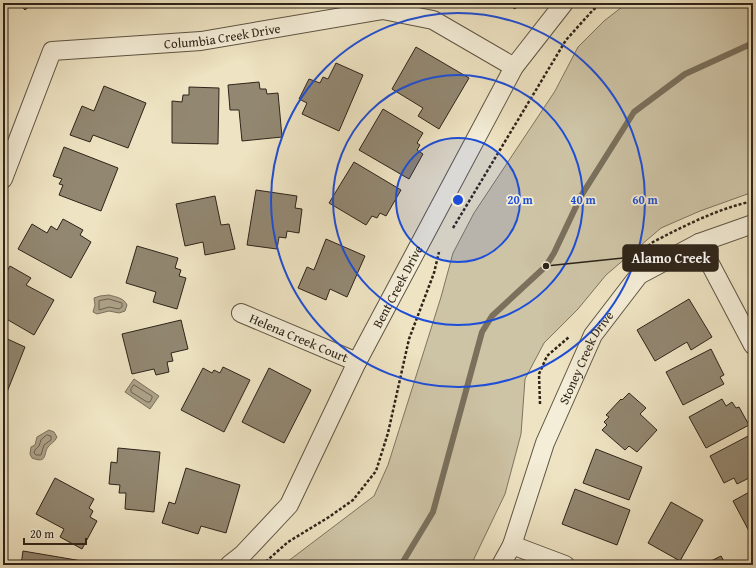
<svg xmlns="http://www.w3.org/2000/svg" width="756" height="568" viewBox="0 0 756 568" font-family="'Gentium Book Plus',serif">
<rect width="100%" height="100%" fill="#eee3c2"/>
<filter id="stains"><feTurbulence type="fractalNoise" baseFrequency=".005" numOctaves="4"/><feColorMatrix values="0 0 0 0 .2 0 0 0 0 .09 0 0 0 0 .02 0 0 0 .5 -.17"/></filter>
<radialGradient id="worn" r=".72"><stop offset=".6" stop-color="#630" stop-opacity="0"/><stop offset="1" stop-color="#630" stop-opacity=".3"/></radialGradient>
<polygon fill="#cdc3a5" stroke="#7e745f" points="627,3 753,3 753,192 700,211 661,228 606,275 578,309 544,343 525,379 521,434 505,494 471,565 283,565 374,496 388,465 441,297 453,253 474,213 555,91 578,47 604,21"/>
<g fill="#ada289" stroke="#7a705c">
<path d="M109 295C116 297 124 298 127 305L125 311 119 313 109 311 97 314 93 312 95 305 94 298 100 296Z"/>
<polygon points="134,379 159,396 150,409 125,392"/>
<path d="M49 430 54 432 57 437C54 443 51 443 48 447 43 454 48 464 32 458L30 454 31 447 35 445 37 437Z"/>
</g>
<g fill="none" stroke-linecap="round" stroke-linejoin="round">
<g stroke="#6e6351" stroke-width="1">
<polygon points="109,299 122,303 122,307 119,309 109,307 99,310 99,301"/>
<polygon points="134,385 152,396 152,398 150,402 147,402 131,392 131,389"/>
<polygon points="47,435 51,436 51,440 44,445 41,455 36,455 34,453 35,450 39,446 41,440"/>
</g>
<polyline stroke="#7a705c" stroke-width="6" points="401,565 433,512 482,332 492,316 546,266 554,253 581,196 634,112 685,74 753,43"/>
</g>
<g fill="#928771" stroke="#2e2419">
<polygon points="19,3 33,3 25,10"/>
<polygon points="506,3 518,3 515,9"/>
<polygon points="3,29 7,31 3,39"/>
<polygon points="416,47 469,78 439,129 418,116 423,108 392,89"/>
<polygon points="336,63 363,75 339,131 302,114 307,103 299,99 309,79 320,83 323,77 328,79"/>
<polygon points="259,82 260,89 266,89 267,94 278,93 282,137 242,141 239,110 230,110 228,85"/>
<polygon points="104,86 146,103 128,148 93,135 90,142 70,135 82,106 94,111"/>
<polygon points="189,87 219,88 218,144 172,143 172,101 182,102 183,95 189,95"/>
<polygon points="383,109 423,133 417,143 420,145 417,150 423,154 409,179 359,150"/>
<polygon points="64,147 118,168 101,211 59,195 63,185 59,184 62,179 53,176"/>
<polygon points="354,162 401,190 386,216 380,213 377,218 372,216 366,225 329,203"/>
<polygon points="256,190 297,196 295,208 302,209 299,233 287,231 286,238 279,237 277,249 247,245"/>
<polygon points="215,196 221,225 229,224 235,249 205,255 203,242 185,246 176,204"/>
<polygon points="63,219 83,230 80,235 91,242 71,278 18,249 32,224 47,233 51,226 57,230"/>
<polygon points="326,239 365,256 347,297 330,289 326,300 298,288 307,267 314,270"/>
<polygon points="137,246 178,258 175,268 181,270 179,276 186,278 177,309 153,302 156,292 126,283"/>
<polygon points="10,266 31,278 26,285 54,300 34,335 3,317 3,304 6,298 3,297 3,278"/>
<polygon points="689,299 712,337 691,350 687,342 655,361 637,330"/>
<polygon points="181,320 188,349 171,353 173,361 167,362 169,372 156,375 154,369 132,374 122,334"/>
<polygon points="3,337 25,347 7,392 3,390"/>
<polygon points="711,349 724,375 720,377 724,384 683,405 666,372"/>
<polygon points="223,367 250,380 224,432 181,410 203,368 212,373 214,370 220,373"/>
<polygon points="269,368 311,390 284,443 242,422"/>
<polygon points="629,393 646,408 640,414 657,430 637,452 629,446 625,450 602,430 607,425 604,422 609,417 606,415 621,399 622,400"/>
<polygon points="722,399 726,406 732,402 736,408 739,407 749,425 706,448 689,417"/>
<polygon points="752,434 753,436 753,476 737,484 734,478 724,483 710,456"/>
<polygon points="118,448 160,452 154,512 125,509 126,493 119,493 120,485 109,484 111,462 117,463"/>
<polygon points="596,449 642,467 629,500 583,483"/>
<polygon points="186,468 240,485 226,533 201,526 198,534 162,523 169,502 175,504"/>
<polygon points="55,478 94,499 89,508 93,511 90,517 97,521 82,549 60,537 64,529 36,514"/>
<polygon points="575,489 630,510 617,545 562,524"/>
<polygon points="753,490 753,532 750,533 733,501"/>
<polygon points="671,502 703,520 680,561 648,543"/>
<polygon points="23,551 82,561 81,565 21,565"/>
<polygon points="721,556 726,565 703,565"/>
</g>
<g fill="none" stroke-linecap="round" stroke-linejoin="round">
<defs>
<g id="street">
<path id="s1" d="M3 179 52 51 201 41 383 10 433 20 514 67"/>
<polyline points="699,243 753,345"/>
<path id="s2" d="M241 313 357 362"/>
<polyline points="512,545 565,565"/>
<path id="s3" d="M229 565 243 554 289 505 357 362 514 67 564 3"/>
<path id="s4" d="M501 565 512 545 545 443 593 335 639 275 699 243 753 224"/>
</g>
</defs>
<use href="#street" stroke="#5e5443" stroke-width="20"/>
<g stroke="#2e2419" stroke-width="2.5" stroke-dasharray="3 2" stroke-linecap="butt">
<polyline points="453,228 566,40 593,10 602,3"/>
<path d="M648 246 653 242C686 225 717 209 753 201"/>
<polyline points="540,404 539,374 547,356 569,337"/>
<polyline points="262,565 288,542 329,517 353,500 376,471 388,433 409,339 434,273 439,252"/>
</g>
<use href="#street" stroke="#f4edd7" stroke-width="18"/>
</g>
<circle cx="458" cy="200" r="62" fill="#1d4ed8" fill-opacity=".12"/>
<g fill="none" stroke="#1d4ed8" stroke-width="2">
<circle cx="458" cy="200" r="62"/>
<circle cx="458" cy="200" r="125"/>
<circle cx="458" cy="200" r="187"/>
</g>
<g text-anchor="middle" stroke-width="3.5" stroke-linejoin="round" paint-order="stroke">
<g font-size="13" fill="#2e2419" stroke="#f4edd7">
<text dy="5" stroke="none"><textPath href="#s1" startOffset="308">Columbia Creek Drive</textPath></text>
<text dy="5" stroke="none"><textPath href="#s3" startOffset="329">Bent Creek Drive</textPath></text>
<text dy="5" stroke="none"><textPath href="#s2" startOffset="63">Helena Creek Court</textPath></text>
<text dy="5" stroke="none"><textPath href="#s4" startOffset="225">Stoney Creek Drive</textPath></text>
</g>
</g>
<circle cx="458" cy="200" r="6" fill="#1d4ed8" stroke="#f4edd7" stroke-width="2"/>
<g font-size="12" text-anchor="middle" font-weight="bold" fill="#1d4ed8" stroke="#f4edd7" stroke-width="3.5" stroke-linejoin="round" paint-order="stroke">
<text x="520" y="204">20 m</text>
<text x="583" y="204">40 m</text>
<text x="645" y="204">60 m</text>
</g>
<path fill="none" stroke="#2e2419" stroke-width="1.5" d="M546 266L623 258"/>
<circle fill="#2e2419" stroke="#f4edd7" stroke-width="1.5" cx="546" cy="266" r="4"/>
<rect fill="#2e2419" stroke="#2e2419" stroke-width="1.5" x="623" y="245" width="95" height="26" rx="4"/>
<g font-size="14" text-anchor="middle" font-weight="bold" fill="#fff">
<text x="671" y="263">Alamo Creek</text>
</g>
<rect width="756" height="568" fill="none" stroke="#eee3c2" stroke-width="16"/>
<rect x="4" y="4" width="748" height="560" fill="none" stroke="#2e2419" stroke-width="2"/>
<rect x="8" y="8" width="740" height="552" fill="none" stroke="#2e2419"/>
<path d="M24 538v6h62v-6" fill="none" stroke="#2e2419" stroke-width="2"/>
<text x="30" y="538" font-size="12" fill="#2e2419" stroke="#f4edd7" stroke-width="3" paint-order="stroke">20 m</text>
<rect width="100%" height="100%" filter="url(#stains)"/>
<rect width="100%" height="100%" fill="url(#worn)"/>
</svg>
